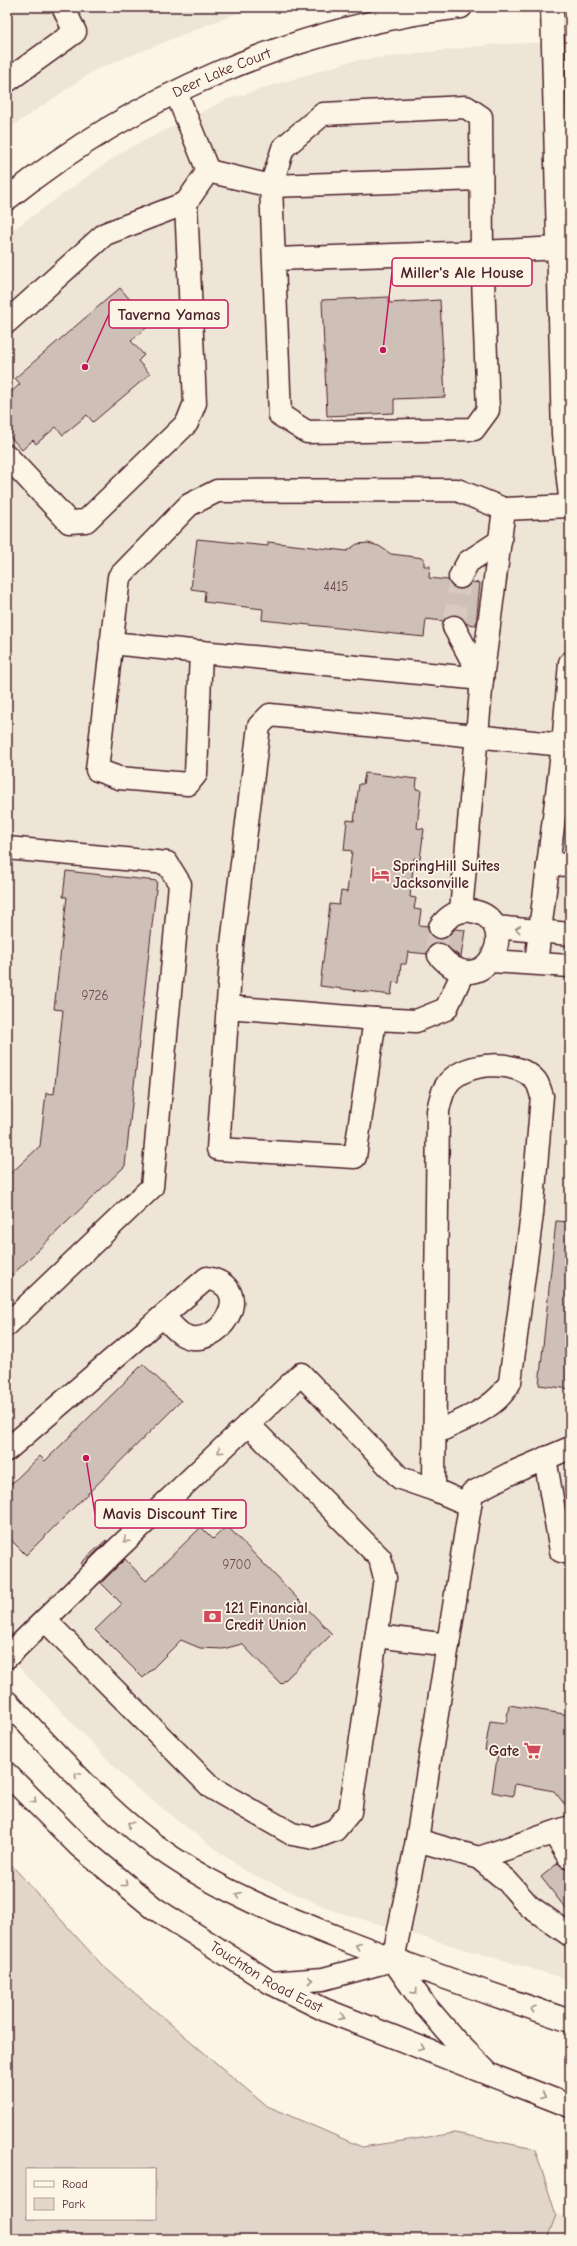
<svg xmlns="http://www.w3.org/2000/svg" width="577" height="2246" font-family="'Comic Neue',sans-serif">
<style>
.built{fill:#eee5d7}
.green{fill:#e2d5ca;stroke:#967a7a;fill-rule:evenodd}
.building{fill:#cfc0b7;stroke:#4a1f2b}
.lines{fill:none;stroke-linecap:round;stroke-linejoin:round}
.minor-tunnel{stroke:#d8cac0;stroke-width:22;stroke-dasharray:22 11;stroke-linecap:butt}
.minor-casing{stroke:#4a1f2b;stroke-width:25}
.minor{stroke:#fcf5e5;stroke-width:22}
.oneway{stroke:#a38a88}
.labels{text-anchor:middle;stroke-width:3.5;stroke-linejoin:round;paint-order:stroke}
.number-label{font-size:13px;fill:#6b474e}
.street-label{font-size:15px;fill:#4a1f2b;stroke:#fcf5e5}
.poi-label{font-size:15px;font-weight:bold;fill:#4a1f2b;stroke:#fcf5e5;text-anchor:start}
.leader{fill:none;stroke:#c2185b;stroke-width:1.5}
.callout-dot{fill:#c2185b;stroke:#fcf5e5;stroke-width:1.5}
.callout{fill:#fcf5e5;stroke:#c2185b;stroke-width:1.5}
.callout-label{font-size:16px;text-anchor:middle;font-weight:bold;fill:#4a1f2b}
</style>
<rect width="100%" height="100%" fill="#fcf5e5"/>
<filter id="ink" filterUnits="userSpaceOnUse"><feTurbulence type="fractalNoise" baseFrequency=".025" numOctaves="2"/><feDisplacementMap in="SourceGraphic" scale="8" xChannelSelector="R" yChannelSelector="G"/><feConvolveMatrix kernelMatrix="1 2 1 2 8 2 1 2 1" color-interpolation-filters="sRGB"/></filter>
<g filter="url(#ink)">
<g class="built">
<polygon points="7,7 252,7 95,70 7,130"/>
<polygon points="570,42 570,1980 334,1911 243,1870 132,1785 7,1655 7,234 123,151 228,99 352,61 498,44"/>
<polygon points="556,2215 570,2216 570,2239 547,2239"/>
</g>
<path class="green" d="M7 1860 102 1965 265 2105 362 2147 455 2133 535 2149 556 2215 547 2239H7ZM27 2169H155V2219H27Z"/>
<g class="building">
<polygon points="120,288 151,324 131,341 144,355 138,361 150,374 93,422 87,415 63,435 56,427 36,444 33,440 22,450 7,433 7,396 20,384 15,378"/>
<polygon points="389,297 389,303 440,300 445,397 394,399 394,413 327,416 322,300"/>
<polygon points="197,539 268,546 268,542 347,551 357,544 368,543 379,546 391,554 424,558 424,566 430,566 429,578 448,580 454,588 460,589 467,587 471,582 480,583 476,625 467,624 461,617 455,615 448,616 443,621 426,619 424,637 262,620 263,609 204,602 205,591 191,589"/>
<polygon points="365,773 417,779 416,789 421,790 417,828 424,829 420,859 414,858 410,897 416,898 414,909 421,910 419,925 428,926 429,932 433,937 444,939 455,929 465,930 461,957 441,943 430,947 427,954 408,952 406,964 401,964 399,983 393,982 391,995 320,986 330,904 339,905 341,891 347,892 352,851 344,850 347,820 354,821 359,784 363,784"/>
<polygon points="66,871 157,881 125,1166 7,1280 7,1177 40,1146 46,1093 54,1094 63,1010 54,1009 67,897 63,897"/>
<polygon points="556,1221 570,1222 570,1389 539,1385"/>
<polygon points="143,1364 181,1401 26,1555 7,1536 7,1488 40,1456 45,1461"/>
<polygon points="227,1526 332,1634 281,1684 242,1644 223,1649 200,1648 181,1640 143,1678 95,1630 122,1604 101,1583 125,1559 146,1581 201,1527 213,1539"/>
<polygon points="106,1540 107,1541 83,1565 81,1563"/>
<polygon points="509,1705 570,1715 570,1811 554,1791 515,1784 513,1796 492,1792 498,1752 485,1750 490,1721 506,1723"/>
<polygon points="558,1863 562,1867 570,1868 570,1914 541,1877"/>
</g>
<g class="lines">
<g class="minor-tunnel">
<polyline points="454,627 460,577"/>
<polyline points="439,955 437,942 440,927"/>
</g>
<defs>
<g id="minor">
<polyline points="552,7 563,434 570,497"/>
<polyline points="7,81 75,32 63,7"/>
<polyline points="208,171 271,186 480,179"/>
<path id="s1" d="M7 199C136 95 297 27 461 7"/>
<polyline points="274,259 482,252 488,410 474,429 307,432 280,415 271,186 283,148 323,114 466,107 481,117 482,252 558,248"/>
<polyline points="7,322 105,234 186,203 208,171 176,92"/>
<polyline points="7,456 69,522 86,521 187,423 195,403 186,203"/>
<polyline points="460,577 468,562 500,541"/>
<polyline points="454,627 482,679"/>
<polyline points="111,643 201,652"/>
<polyline points="482,679 504,509"/>
<polyline points="7,848 167,863 180,884 152,1187 7,1325"/>
<polyline points="548,864 570,865"/>
<polyline points="461,911 482,679 201,652 196,774 188,784 119,778 97,770 119,577 189,505 217,491 457,490 504,509 570,506"/>
<polyline points="495,927 570,934"/>
<path d="M439 955C486 1009 525 917 471 911 458 909 447 917 440 927"/>
<polyline points="491,961 570,966"/>
<polyline points="536,963 563,745 570,663"/>
<polyline points="463,972 446,1009 416,1021 375,1019 355,1157 218,1149 232,944 259,726 270,715 563,745"/>
<polyline points="227,1007 375,1019"/>
<path d="M435 1433C461 1420 497 1409 510 1382L532 1214 542 1096C540 1091 539 1085 536 1081 518 1059 467 1061 449 1082 442 1090 440 1101 438 1111L434 1481 435 1490 470 1505"/>
<path d="M7 1450 207 1278C260 1288 217 1353 183 1335 176 1331 169 1322 163 1316"/>
<polyline points="545,1458 561,1551 570,1553"/>
<polyline points="45,1620 212,1788 292,1834 314,1838 335,1830 350,1812 385,1578 380,1558 248,1424"/>
<polyline points="377,1636 448,1645"/>
<polyline points="7,1657 116,1550 301,1374 400,1478 435,1490"/>
<path d="M7 1702C58 1755 108 1814 170 1856 223 1892 281 1915 339 1938 415 1968 493 1995 570 2021"/>
<path id="s2" d="M7 1774 79 1846 154 1908 271 1983 325 2010 570 2106"/>
<polyline points="554,1833 568,1856"/>
<polyline points="417,1840 479,1858 507,1881 529,1906 570,1935"/>
<polyline points="479,1858 570,1827"/>
<polyline points="271,1983 323,1979 393,1960"/>
<polyline points="489,2074 454,2039 424,2004 393,1960 417,1840 472,1493 509,1474 570,1448"/>
</g>
</defs>
<use href="#minor" class="minor-casing"/>
<use href="#minor" class="minor"/>
</g>
<defs><path id="oneway-chevron" d="M-2-3.5L2.5 0L-2 3.5" fill="none" stroke-width="1.6" stroke-linecap="round" stroke-linejoin="round"/></defs>
<g class="oneway">
<use href="#oneway-chevron" transform="translate(518 929) rotate(-175)"/>
<use href="#oneway-chevron" transform="translate(220 1451) rotate(137)"/>
<use href="#oneway-chevron" transform="translate(126 1540) rotate(137)"/>
<use href="#oneway-chevron" transform="translate(77 1775) rotate(-134)"/>
<use href="#oneway-chevron" transform="translate(34 1801) rotate(45)"/>
<use href="#oneway-chevron" transform="translate(130 1824) rotate(-141)"/>
<use href="#oneway-chevron" transform="translate(125 1884) rotate(39)"/>
<use href="#oneway-chevron" transform="translate(238 1895) rotate(-153)"/>
<use href="#oneway-chevron" transform="translate(358 1946) rotate(-159)"/>
<use href="#oneway-chevron" transform="translate(310 1980) rotate(-5)"/>
<use href="#oneway-chevron" transform="translate(415 1992) rotate(56)"/>
<use href="#oneway-chevron" transform="translate(533 2009) rotate(-161)"/>
<use href="#oneway-chevron" transform="translate(342 2017) rotate(21)"/>
<use href="#oneway-chevron" transform="translate(422 2048) rotate(21)"/>
<use href="#oneway-chevron" transform="translate(543 2096) rotate(23)"/>
</g>
</g>
<defs>
<symbol id="hotel-bare" viewBox="-9 -9 18 18"><path d="M-6-4.5h1.5V1H6V5H4.5V3h-9V5H-6ZM-4 0a1.8 1.8 0 1 1 3.6 0ZM.5 0V-2.5h3Q6-2.5 6 0Z" fill="#d1495b" stroke="#fcf5e5" stroke-width="2.5" paint-order="stroke"/></symbol>
<symbol id="bank-bare" viewBox="-9 -9 18 18"><path d="M-6-4H6V4H-6ZM0-2.3a2.3 2.3 0 1 0 0 4.6a2.3 2.3 0 1 0 0-4.6Z" fill="#d1495b" stroke="#fcf5e5" stroke-width="2.5" paint-order="stroke"/></symbol>
<symbol id="supermarket-bare" viewBox="-9 -9 18 18"><path d="M-6-5.5h2.5l.6 2H6L4.5 2H-2.5L-4.4-4H-6ZM-1.5 3.2a1.3 1.3 0 1 0 .1 0ZM3 3.2a1.3 1.3 0 1 0 .1 0Z" fill="#d1495b" stroke="#fcf5e5" stroke-width="2.5" paint-order="stroke"/></symbol>
</defs>
<g fill-rule="evenodd">
<use href="#hotel-bare" x="368" y="862" width="25" height="25"/>
<use href="#bank-bare" x="200" y="1604" width="25" height="25"/>
<use href="#supermarket-bare" x="520" y="1738" width="25" height="25"/>
</g>
<g class="labels">
<g class="number-label">
<text x="336" y="591">4415</text>
<text x="95" y="1000">9726</text>
<text x="237" y="1569">9700</text>
</g>
<g class="street-label">
<text dy="5" stroke="none"><textPath href="#s1" startOffset="250">Deer Lake Court</textPath></text>
<text dy="5" stroke="none"><textPath href="#s2" startOffset="331">Touchton Road East</textPath></text>
</g>
<g class="poi-label">
<text x="393" y="871">SpringHill Suites<tspan x="393" dy="17">Jacksonville</tspan></text>
<text x="225" y="1613">121 Financial<tspan x="225" dy="17">Credit Union</tspan></text>
<text x="519" y="1756" text-anchor="end">Gate</text>
</g>
</g>
<path class="leader" d="M383 350L392 272M85 367L109 314M86 1458L95 1514"/>
<g class="callout-dot">
<circle cx="383" cy="350" r="4"/>
<circle cx="85" cy="367" r="4"/>
<circle cx="86" cy="1458" r="4"/>
</g>
<g class="callout">
<rect x="392" y="258" width="140" height="28" rx="4"/>
<rect x="109" y="300" width="119" height="28" rx="4"/>
<rect x="95" y="1500" width="151" height="28" rx="4"/>
</g>
<g class="callout-label">
<text x="462" y="278">Miller's Ale House</text>
<text x="169" y="320">Taverna Yamas</text>
<text x="170" y="1519">Mavis Discount Tire</text>
</g>
<rect width="577" height="2246" fill="none" stroke="#fcf5e5" stroke-width="24"/>
<rect x="12" y="12" width="553" height="2222" fill="none" stroke="#4a1f2b" stroke-width="1.5" filter="url(#ink)"/>
<rect x="26" y="2168" width="130" height="52" fill="#fcf5e5" stroke="#b59f9b"/>
<rect x="34" y="2181" width="20" height="6" fill="#fcf5e5" stroke="#b59f9b"/>
<text x="62" y="2188" font-size="12" fill="#4a1f2b">Road</text>
<rect x="34" y="2198" width="20" height="12" fill="#e2d5ca" stroke="#b59f9b"/>
<text x="62" y="2208" font-size="12" fill="#4a1f2b">Park</text>
</svg>
